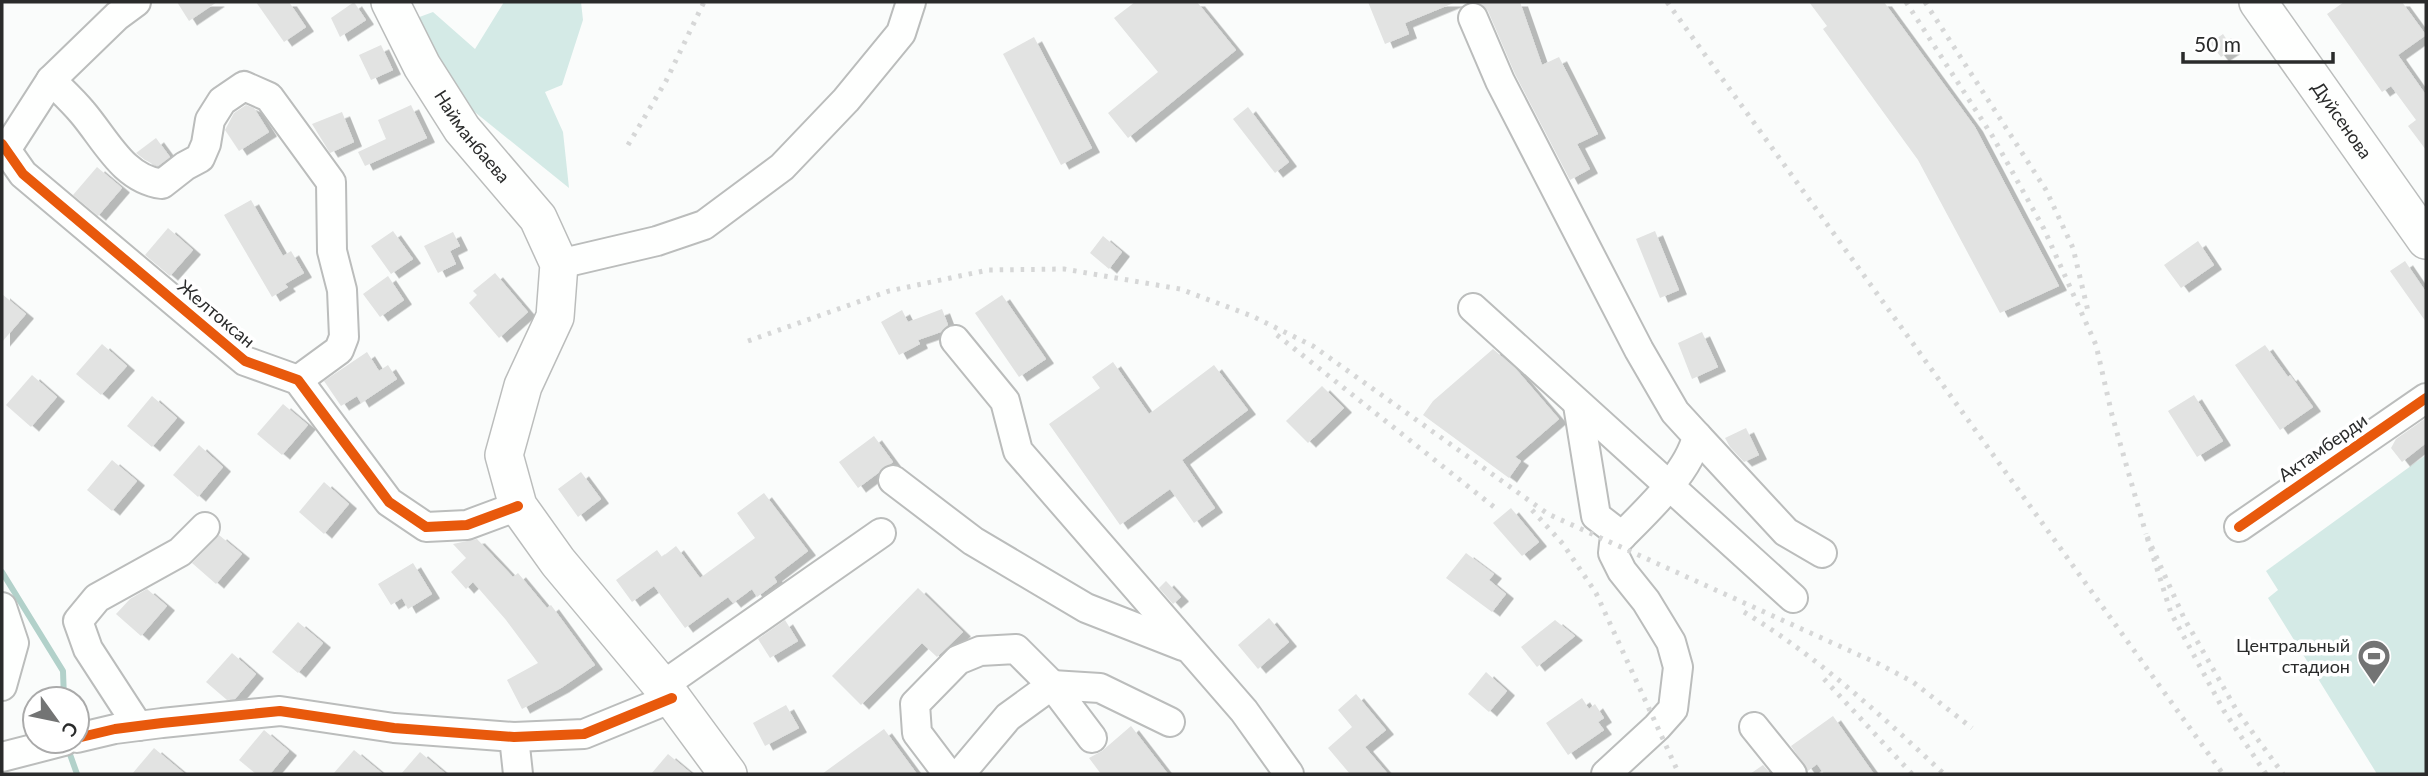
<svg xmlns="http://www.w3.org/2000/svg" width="2428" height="776" font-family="Lato,sans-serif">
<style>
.green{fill:#d4eae6}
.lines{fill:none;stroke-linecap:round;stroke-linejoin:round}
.stream{stroke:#b2d1ca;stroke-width:6}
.building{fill:#e2e3e2;filter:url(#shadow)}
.minor-casing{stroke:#bbbdbc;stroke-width:32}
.major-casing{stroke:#bbbdbc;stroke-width:40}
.minor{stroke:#fefffe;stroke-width:28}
.major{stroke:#fefffe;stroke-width:37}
.rail{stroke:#d6d7d7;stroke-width:5;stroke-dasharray:3.5 7;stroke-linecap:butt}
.cycleway-casing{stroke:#fff;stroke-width:15}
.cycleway{stroke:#e8590c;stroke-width:10}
.labels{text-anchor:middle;stroke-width:7;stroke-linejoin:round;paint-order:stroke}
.street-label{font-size:18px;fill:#2a2b2b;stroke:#fff}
.poi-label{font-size:18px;fill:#2a2b2b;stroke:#fff;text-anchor:end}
</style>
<defs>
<filter id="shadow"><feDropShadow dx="8" dy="4.5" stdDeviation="0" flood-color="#0004"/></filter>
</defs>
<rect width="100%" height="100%" fill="#fafcfb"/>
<g class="green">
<polygon points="504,2 581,2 583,20 562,85 545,92 563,132 569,188 471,109 414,19 433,12 475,49"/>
<polygon points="2426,455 2426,774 2377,774 2268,598 2278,590 2266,571"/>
</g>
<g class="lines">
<g class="stream">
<polyline points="2,572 63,671 64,699"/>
<polyline points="67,746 77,774"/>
</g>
</g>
<g class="building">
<polygon points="177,2 217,2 189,21"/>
<polygon points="256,2 289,2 306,27 284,42"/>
<polygon points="354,2 366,20 340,37 331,18"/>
<polygon points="1135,2 1197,2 1236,50 1128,138 1108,113 1158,72 1114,18"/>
<polygon points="1368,2 1456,2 1405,23 1409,34 1385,44"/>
<polygon points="1477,2 1520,2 1542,65 1559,57 1598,134 1577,144 1590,169 1570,180 1515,74 1488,11"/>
<polygon points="1809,2 1884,2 1975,127 2059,286 2000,313 1918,160 1823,29 1827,26"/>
<polygon points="2344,2 2402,2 2426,35 2398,55 2426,95 2426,150 2408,126 2416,120 2391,86 2382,92 2327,14"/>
<polygon points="2223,34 2233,49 2221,57 2210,43"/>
<polygon points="1034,37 1092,148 1061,165 1003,54"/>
<polygon points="381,45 393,70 371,80 359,55"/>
<polygon points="246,105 254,108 269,132 239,151 225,130 234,113"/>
<polygon points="411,105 427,138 365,166 358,152 386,139 378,120"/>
<polygon points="1248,107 1289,162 1275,173 1233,119"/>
<polygon points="342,112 354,142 330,153 312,124"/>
<polygon points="156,138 170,157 158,166 145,160 136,153"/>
<polygon points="97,167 122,188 98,216 73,195"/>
<polygon points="251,200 283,256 291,251 304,273 285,284 288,287 272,297 224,215"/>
<polygon points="168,228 193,250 170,276 145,255"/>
<polygon points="393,231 413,259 391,274 371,246"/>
<polygon points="1655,231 1679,290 1660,298 1636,239"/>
<polygon points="453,232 460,246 450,251 456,264 438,273 424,246"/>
<polygon points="1103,236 1122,252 1109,269 1090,253"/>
<polygon points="2198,241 2214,265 2181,288 2164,265"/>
<polygon points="2405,261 2426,292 2426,322 2390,271"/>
<polygon points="495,273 528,312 499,338 469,303 477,295 473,291"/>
<polygon points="388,276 404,300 380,317 363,294"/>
<polygon points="2,294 26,314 2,342"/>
<polygon points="1002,295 1046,359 1019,377 975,313"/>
<polygon points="942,309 948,325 941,332 918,340 920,344 899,355 881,322 902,310 908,322"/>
<polygon points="1702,332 1718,367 1692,379 1678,343"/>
<polygon points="102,344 127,366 101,395 76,374"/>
<polygon points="2265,345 2288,377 2290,375 2313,407 2280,430 2235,365"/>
<polygon points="1493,349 1515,368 1559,419 1515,457 1521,461 1509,478 1423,415 1433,401"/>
<polygon points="367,352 379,371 388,365 397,379 361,403 357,396 341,406 324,381"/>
<polygon points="1113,362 1149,414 1214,365 1248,410 1182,460 1215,508 1194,523 1170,489 1120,525 1049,424 1100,388 1092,377"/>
<polygon points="32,375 57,397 31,427 6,405"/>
<polygon points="1322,386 1344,408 1308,443 1286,421"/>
<polygon points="2194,395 2223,441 2197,457 2168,411"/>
<polygon points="152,396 177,418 152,447 127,426"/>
<polygon points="283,404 308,425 282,455 257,434"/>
<polygon points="2426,418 2426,443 2402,462 2391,448 2396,439"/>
<polygon points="1746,428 1759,455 1744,462 1730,447 1725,438"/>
<polygon points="874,436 893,462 858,488 839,462"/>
<polygon points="199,445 223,467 198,497 173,475"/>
<polygon points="112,460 137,481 112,511 87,490"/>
<polygon points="581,472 601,499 578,517 558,489"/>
<polygon points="324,482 349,504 324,534 299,512"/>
<polygon points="764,493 808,551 774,577 777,582 757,597 752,589 733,603 728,597 685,628 654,586 632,602 616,580 657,550 662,557 676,546 700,578 755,538 737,513"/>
<polygon points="1511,508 1539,542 1522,556 1493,523"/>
<polygon points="219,535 242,554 216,584 192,563"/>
<polygon points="477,539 513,577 518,573 547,608 551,605 595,665 561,688 522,709 507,680 538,663 506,620 473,582 466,589 451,572 466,558 453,544"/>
<polygon points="1466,553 1494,574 1489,580 1506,594 1492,612 1446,578"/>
<polygon points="413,563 432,594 408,609 402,598 391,605 378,584"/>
<polygon points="1166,581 1181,597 1173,604 1159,588"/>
<polygon points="918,588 963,632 937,657 922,643 861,705 832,676"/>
<polygon points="147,589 167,606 141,636 116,614 130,599"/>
<polygon points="1269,618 1289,642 1258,669 1238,645"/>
<polygon points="785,620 798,641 770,658 758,639"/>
<polygon points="1555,620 1575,636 1537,667 1521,647"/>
<polygon points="298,622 323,643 298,673 272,652"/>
<polygon points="232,653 256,674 235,699 227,700 206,682"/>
<polygon points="1486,672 1507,691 1489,712 1468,694"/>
<polygon points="1356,694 1386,730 1365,747 1388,774 1350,774 1328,748 1352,727 1338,710"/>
<polygon points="1582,698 1589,709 1595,704 1604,718 1598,722 1604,730 1568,755 1546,723"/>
<polygon points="786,705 799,728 765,746 753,723"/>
<polygon points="1833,716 1874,774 1824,774 1817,764 1808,771 1791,746"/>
<polygon points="1131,726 1168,774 1101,774 1089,758 1102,751"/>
<polygon points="884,729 917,774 822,774"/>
<polygon points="264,730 289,751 270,774 256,774 239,760"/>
<polygon points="154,748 185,774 132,774"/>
<polygon points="354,750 383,774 333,774"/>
<polygon points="420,752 446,774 401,774"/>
<polygon points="668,754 692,774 651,774"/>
<polygon points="1763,765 1771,774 1750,774"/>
</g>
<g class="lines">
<defs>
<g id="minor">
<path d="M1473 18 1500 81 1639 350 1675 412 1697 436C1689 474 1641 516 1614 544L1613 553 1622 571 1646 601 1671 642 1678 667 1673 709 1657 727 1606 774"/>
<path d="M51 80C62 91 73 101 82 112 106 140 123 179 162 184L185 166 200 158 206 144 210 120 222 101 244 86 269 97 331 182 332 251 342 290 344 337 339 350 298 380"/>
<polyline points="2,144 23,174 245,361 298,380 389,502 426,527 467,525 518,506"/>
<polyline points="6,150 51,80 117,16 136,2"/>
<polyline points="559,264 657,241 704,225 782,167 846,100 901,33 911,2"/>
<polyline points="1473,308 1793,598"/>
<polyline points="955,340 1005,401 1018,451 1244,711 1289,774"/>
<polyline points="1578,405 1596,516 1622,536"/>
<polyline points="1697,436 1786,532 1822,553"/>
<polyline points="893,480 973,541 1086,608 1183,646"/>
<polyline points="2239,527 2426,398"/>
<polyline points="2,607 14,643 2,686"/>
<polyline points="662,686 881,533"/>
<polyline points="138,726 88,649 78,621 97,598 180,552 205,527"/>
<polyline points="1754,727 1792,774"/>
<polyline points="514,737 518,774"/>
<polyline points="77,738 115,729 162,723 280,711 394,728 514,737 584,734 672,698"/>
<polyline points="2,757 64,741"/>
<polyline points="948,774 917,733 915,704 958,660 980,651 1016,649 1052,685 1092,738"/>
<polyline points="960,774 1008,717 1052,685 1100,688 1170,722"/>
</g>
<g id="major">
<path id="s1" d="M390 2 422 66 462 129 538 218 559 264 555 317 523 386 504 455 518 506 558 562 672 698 728 774"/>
<path id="s2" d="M2258 2 2426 240"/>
</g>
</defs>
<use href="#minor" class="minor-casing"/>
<use href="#major" class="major-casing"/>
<use href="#minor" class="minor"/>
<use href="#major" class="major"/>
<g class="rail">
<polyline points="1667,2 2223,774"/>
<polyline points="1906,2 1993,137 2044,229 2096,345 2112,415 2146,534"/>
<polyline points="1925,2 2046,190 2073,248 2088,311"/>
<polyline points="628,145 666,81 704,2"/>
<polyline points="1277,335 1494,507"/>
<polyline points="748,341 889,291 988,270 1064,269 1180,289 1252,316 1313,346 1548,514 1879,664 1913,682 1972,728"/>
<polyline points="1532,510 1563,544 1596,593 1679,774"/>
<path d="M1744 612C1818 657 1882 716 1944 774"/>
<polyline points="1824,679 1912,774"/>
<polyline points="2266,774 2224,711 2171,613 2146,534 2184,618 2237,711 2283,774"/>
</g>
<defs>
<g id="cycleway">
<polyline points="2,144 23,174 245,361 298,380 389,502 426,527 467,525 518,506"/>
<polyline points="2239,527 2426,398"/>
<polyline points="77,738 115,729 162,723 280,711 394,728 514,737 584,734 672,698"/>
</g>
</defs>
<use href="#cycleway" class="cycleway-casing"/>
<use href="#cycleway" class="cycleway"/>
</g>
<defs>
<symbol id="stadium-pin" viewBox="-11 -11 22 30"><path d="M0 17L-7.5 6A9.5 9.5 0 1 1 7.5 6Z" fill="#737474" stroke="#fff"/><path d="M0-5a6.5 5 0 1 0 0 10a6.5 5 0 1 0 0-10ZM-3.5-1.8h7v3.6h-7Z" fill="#fff"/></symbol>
</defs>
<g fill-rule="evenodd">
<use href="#stadium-pin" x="2355" y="637" width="38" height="52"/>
</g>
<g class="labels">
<g class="street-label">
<text dy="6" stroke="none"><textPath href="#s2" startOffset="145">Дуйсенова</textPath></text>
<text dy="6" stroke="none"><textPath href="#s1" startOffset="158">Найманбаева</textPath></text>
<text transform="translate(216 314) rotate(40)" y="6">Желтоксан</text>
<text transform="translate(2323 448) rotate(-35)" y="6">Актамберди</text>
</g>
<g class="poi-label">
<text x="2350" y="652">Центральный<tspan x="2350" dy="21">стадион</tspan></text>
</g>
</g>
<rect width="2428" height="776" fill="none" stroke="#2a2b2b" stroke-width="7"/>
<g transform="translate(56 720) rotate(123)"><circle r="33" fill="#ffffff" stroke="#aaaaaa" stroke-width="2"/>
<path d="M0-5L12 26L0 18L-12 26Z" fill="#737474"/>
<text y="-10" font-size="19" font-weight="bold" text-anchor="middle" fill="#2a2b2b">С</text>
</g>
<path d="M2183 52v10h150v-10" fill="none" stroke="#2a2b2b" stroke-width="3.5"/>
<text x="2194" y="52" font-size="21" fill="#2a2b2b" stroke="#ffffff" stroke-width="5" paint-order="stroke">50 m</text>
</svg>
